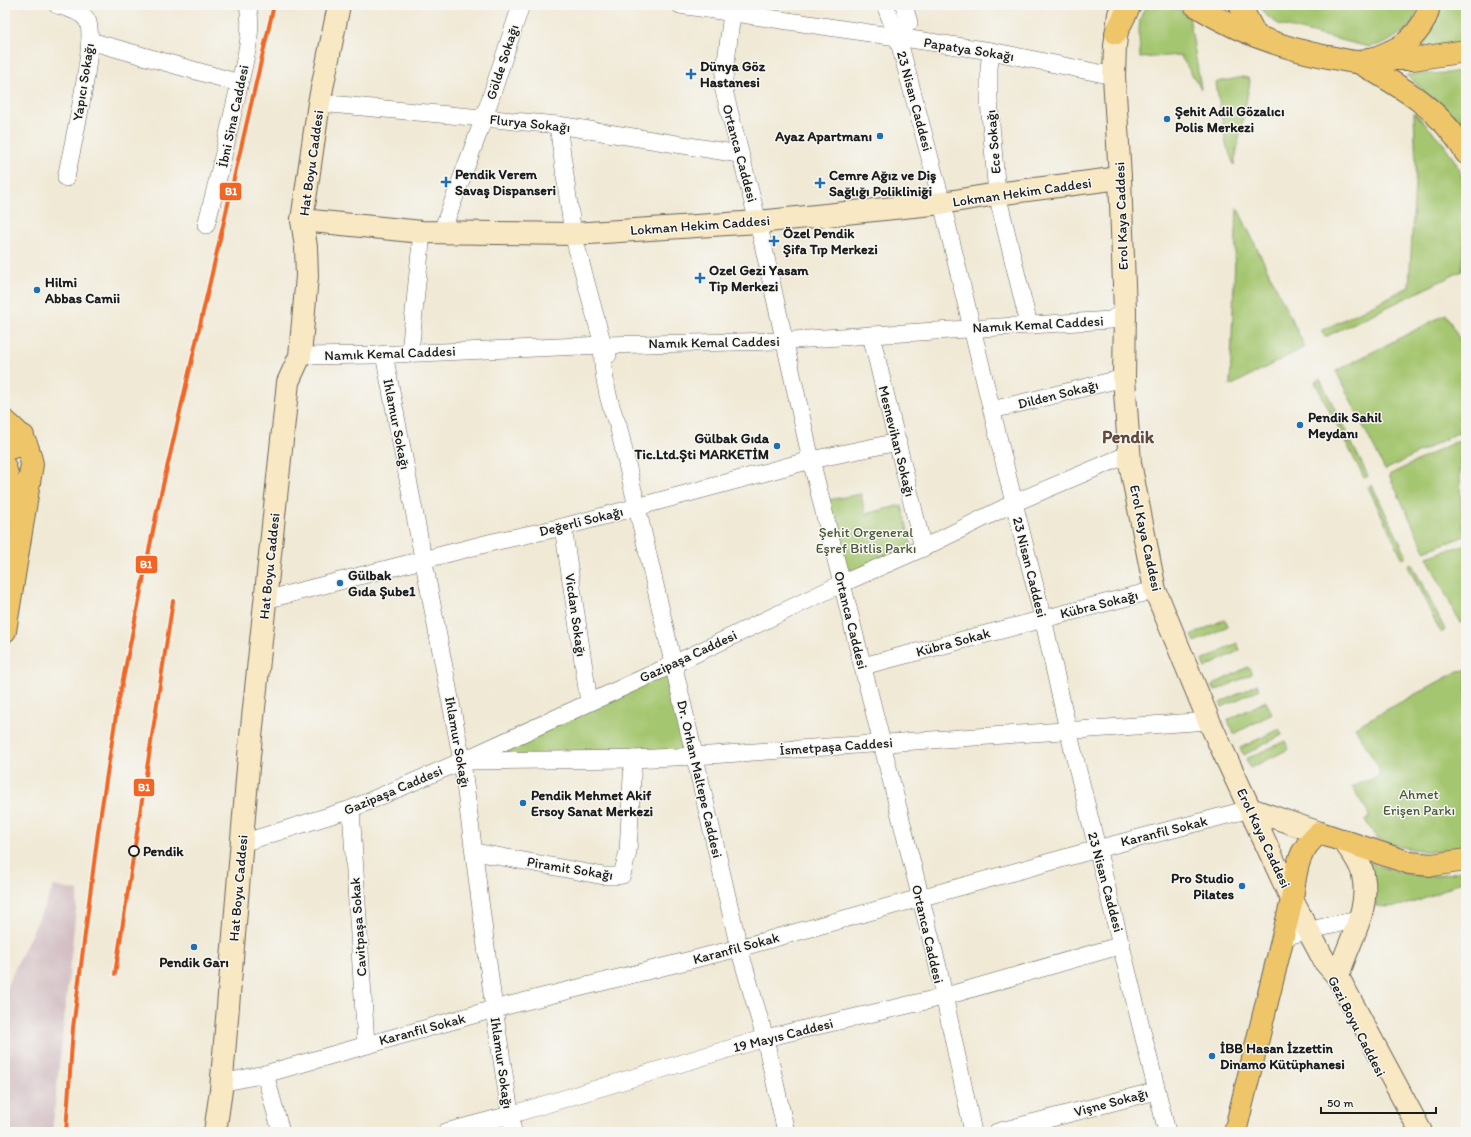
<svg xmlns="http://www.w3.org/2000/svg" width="1471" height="1137" font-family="Itim,sans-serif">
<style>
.built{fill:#f7d0ca}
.industrial{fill:#d2bec2}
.green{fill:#a5c66f;stroke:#607146}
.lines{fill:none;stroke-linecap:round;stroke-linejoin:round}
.street-casing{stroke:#66645d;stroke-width:18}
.secondary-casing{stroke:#66645d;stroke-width:24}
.primary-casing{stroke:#66645d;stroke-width:24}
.highway-casing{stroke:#66645d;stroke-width:24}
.street{stroke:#fff;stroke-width:17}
.secondary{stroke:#f8e8c3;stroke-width:22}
.primary{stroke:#eec569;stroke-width:22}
.highway{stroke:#eec569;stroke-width:22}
.rail-1-casing{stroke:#f6f6f2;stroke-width:7}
.rail-1{stroke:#f26522;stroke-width:4}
.poi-dot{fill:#1f6fb2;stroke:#f6f6f2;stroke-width:1.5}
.stop-dot{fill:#f6f6f2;stroke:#1c1c1c;stroke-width:2}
.labels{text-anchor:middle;stroke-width:3;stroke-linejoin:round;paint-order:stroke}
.street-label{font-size:14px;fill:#1c1c1c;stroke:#f6f6f2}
.poi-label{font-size:14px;font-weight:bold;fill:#1c1c1c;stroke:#f6f6f2;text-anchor:start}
.park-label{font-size:14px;fill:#4c5839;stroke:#f6f6f2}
.stop-label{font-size:14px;font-weight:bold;fill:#1c1c1c;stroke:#f6f6f2;text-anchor:start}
.district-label{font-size:18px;font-weight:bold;fill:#62493d;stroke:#f6f6f2}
.line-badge{stroke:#f6f6f2;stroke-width:1.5}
.badge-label{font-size:11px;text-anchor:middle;font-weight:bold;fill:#fff}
</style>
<rect width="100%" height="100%" fill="#f6f6f2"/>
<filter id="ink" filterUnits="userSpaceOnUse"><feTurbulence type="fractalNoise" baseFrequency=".025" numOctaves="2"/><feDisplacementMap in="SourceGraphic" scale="8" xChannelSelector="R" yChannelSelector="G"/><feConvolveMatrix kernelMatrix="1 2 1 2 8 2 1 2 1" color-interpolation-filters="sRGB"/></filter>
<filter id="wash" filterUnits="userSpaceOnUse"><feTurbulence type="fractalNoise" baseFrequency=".012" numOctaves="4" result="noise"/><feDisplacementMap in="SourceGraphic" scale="16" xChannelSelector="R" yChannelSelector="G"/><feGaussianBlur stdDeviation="0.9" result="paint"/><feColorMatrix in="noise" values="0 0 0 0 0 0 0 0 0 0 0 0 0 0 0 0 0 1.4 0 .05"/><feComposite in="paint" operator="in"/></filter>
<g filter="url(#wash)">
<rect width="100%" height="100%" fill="#f0e9d5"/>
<polygon class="built" points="5,496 15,535 5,597"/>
<polygon class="industrial" points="54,886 78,891 52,1132 5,1132 5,990"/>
<g class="green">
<path d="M1148 5H1172L1189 16 1201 89 1180 55 1140 58C1140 42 1135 16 1148 5Z"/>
<polygon points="1259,5 1421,5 1408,29 1386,43 1369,47 1280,25 1268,17"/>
<polygon points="1439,5 1466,5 1466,45 1412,48"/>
<polygon points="1466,70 1466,136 1454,117 1406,75 1447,73"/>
<polygon points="1244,77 1248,78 1250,82 1234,165 1226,144 1216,83 1217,82"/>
<polygon points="1414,112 1443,143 1455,161 1465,184 1466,219 1462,271 1325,337 1321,331 1409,287 1416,167"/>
<polygon points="1237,207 1305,347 1230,386"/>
<polygon points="1446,314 1466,352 1466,395 1459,417 1459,432 1385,470 1336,371"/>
<polygon points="1320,379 1368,476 1364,478 1315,382"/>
<polygon points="1459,440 1461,507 1465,536 1425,551 1389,475"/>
<polygon points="1372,485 1407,557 1403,559 1368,487"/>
<polygon points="861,494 865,514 902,505 912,548 845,576 828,500"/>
<polygon points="1466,544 1466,621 1460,623 1427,557"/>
<polygon points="1412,564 1445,630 1441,633 1408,566"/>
<polygon points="1225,619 1228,626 1195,642 1192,635"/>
<polygon points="1237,643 1240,650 1205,668 1202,661"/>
<polygon points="669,662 690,751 482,757"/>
<polygon points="1248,667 1252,674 1215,691 1212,685"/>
<polygon points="1466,670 1466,846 1446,851 1430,852 1401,847 1377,839 1365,820 1369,818 1368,812 1352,787 1379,776 1379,768 1355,727 1458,671"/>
<polygon points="1257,684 1260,689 1222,707 1220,703"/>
<polygon points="1266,701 1272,714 1234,734 1228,720"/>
<polygon points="1279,729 1282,735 1244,755 1240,748"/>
<polygon points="1285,741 1289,749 1250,768 1246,759"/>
<path d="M1364 861C1399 873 1431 884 1466 868V879C1439 892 1407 911 1376 906L1372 878Z"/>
</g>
</g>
<g filter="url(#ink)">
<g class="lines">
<defs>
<g id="street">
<path d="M57 5C67 8 81 11 87 20 98 38 71 152 66 178"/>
<polyline points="680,5 991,51 1114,76"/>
<polyline points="885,5 898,38 942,203 1014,503 1043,618 1068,730 1167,1132"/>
<polyline points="732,13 723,87 758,222 811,460 938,967 973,1132"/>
<polyline points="894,27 909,23 904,5"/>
<polyline points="90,41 239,83"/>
<polyline points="991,51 989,68 989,101 997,194 1029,325"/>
<polyline points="319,103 558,125 739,154"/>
<polyline points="558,125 573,234 603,345 608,355"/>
<path d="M206 225C218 182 227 138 237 95 243 65 254 36 248 5"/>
<polyline points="442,231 484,118 521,5"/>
<polyline points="871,335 923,548"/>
<path d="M603 345C601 368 608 403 618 425L739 948 765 1038 786 1132"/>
<polyline points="410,353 422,232"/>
<polyline points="384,354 462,761 494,1009 513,1132"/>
<polyline points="300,356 375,355 603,345 777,341 1111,320 1125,311"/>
<polyline points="992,410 1124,378"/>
<polyline points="563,527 589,702"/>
<polyline points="265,600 493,542 563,527 811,460 898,442"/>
<polyline points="863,666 1155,590"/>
<polyline points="468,761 633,759 695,756 1209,721"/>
<polyline points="351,809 366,1044"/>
<polyline points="242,843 351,809 462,761 674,664 841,584 923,548 1014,503 1129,454"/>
<polyline points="475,852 604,876 615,876 622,875 628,852 633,759"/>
<polyline points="1282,941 1291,935 1361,918"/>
<polyline points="265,1074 281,1132"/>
<polyline points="221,1083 265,1074 494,1009 739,948 1097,849 1250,809"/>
<polyline points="446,1132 510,1115 765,1038 943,997 1122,945"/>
<polyline points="997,1132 1156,1091"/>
</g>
<g id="secondary">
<polyline points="1119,14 1115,46 1114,76 1120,178 1125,311 1124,378 1130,463 1155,590 1209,721 1292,900 1325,962 1338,977 1421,1132"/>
<polyline points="302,220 422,232 573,234 758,222 942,203 997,194 1120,178"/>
<polyline points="1250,809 1320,833"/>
<path d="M1338 977C1347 943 1371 911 1363 875 1361 862 1350 850 1343 840"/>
<polyline points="215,1132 221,1090 249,756 288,382 300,356 307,276 306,247 302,220 319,103 339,5"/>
</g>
<g id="primary">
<path d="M1195 5C1236 31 1281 48 1328 57 1337 58 1348 62 1358 62 1371 61 1397 50 1408 41 1418 32 1427 19 1429 5"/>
<polyline points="1240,5 1256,36"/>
<polyline points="1116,33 1130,5"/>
<path d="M5 421C24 437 27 440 32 464L5 631"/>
<polyline points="5,450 13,447 23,436"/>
<polyline points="5,467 19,520"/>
<path d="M1235 1132 1292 900C1295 874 1297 848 1320 833"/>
</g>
<g id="highway">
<polyline points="1368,59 1413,59 1466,51"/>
<path d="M1358 62C1400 86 1441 109 1466 153"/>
<polyline points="1320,833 1410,863 1432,865 1466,860"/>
</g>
</defs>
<use href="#street" class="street-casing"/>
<use href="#secondary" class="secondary-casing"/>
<use href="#primary" class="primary-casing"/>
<use href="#highway" class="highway-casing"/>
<use href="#street" class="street"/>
<use href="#secondary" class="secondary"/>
<use href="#primary" class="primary"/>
<use href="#highway" class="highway"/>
<defs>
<g id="rail-1">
<polyline points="115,974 173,601"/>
<polyline points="66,1132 73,1028 98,832 117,709 157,511 274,5"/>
</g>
</defs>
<use href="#rail-1" class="rail-1-casing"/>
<use href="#rail-1" class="rail-1"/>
</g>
</g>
<g class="poi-dot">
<path d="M689 68h4v4h4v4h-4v4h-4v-4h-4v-4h4z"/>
<circle cx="1167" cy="119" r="4"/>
<circle cx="880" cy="136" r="4"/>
<path d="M444 176h4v4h4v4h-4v4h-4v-4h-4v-4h4z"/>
<path d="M818 177h4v4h4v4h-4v4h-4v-4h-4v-4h4z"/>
<path d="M772 235h4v4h4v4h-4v4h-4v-4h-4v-4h4z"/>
<path d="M698 272h4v4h4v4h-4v4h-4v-4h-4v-4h4z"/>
<circle cx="37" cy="290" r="4"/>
<circle cx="1300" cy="425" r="4"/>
<circle cx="777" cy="446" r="4"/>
<circle cx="340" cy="583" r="4"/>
<circle cx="523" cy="803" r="4"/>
<circle cx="1242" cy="886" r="4"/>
<circle cx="194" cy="947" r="4"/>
<circle cx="1212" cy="1056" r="4"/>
</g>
<circle class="stop-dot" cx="134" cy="851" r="5"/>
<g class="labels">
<g class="street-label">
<text transform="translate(969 49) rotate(9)" y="5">Papatya Sokağı</text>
<text transform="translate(502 62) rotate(-72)" y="5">Gölde Sokağı</text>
<text transform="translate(83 82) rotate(-81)" y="5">Yapıcı Sokağı</text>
<text transform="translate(915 101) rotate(75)" y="5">23 Nisan Caddesi</text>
<text transform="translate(233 116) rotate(-78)" y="5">İbni Sina Caddesi</text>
<text transform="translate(530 123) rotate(6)" y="5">Flurya Sokağı</text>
<text transform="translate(993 142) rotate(-95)" y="5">Ece Sokağı</text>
<text transform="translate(740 153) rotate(75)" y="5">Ortanca Caddesi</text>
<text transform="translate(311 163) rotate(-82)" y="5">Hat Boyu Caddesi</text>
<text transform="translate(1022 192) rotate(-8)" y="5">Lokman Hekim Caddesi</text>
<text transform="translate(1121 216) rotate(-92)" y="5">Erol Kaya Caddesi</text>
<text transform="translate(700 225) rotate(-4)" y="5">Lokman Hekim Caddesi</text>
<text transform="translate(1038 324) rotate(-3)" y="5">Namık Kemal Caddesi</text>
<text transform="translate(714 342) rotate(-1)" y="5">Namık Kemal Caddesi</text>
<text transform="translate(390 353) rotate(-2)" y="5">Namık Kemal Caddesi</text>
<text transform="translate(1058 394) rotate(-14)" y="5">Dilden Sokağı</text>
<text transform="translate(397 424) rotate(79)" y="5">Ihlamur Sokağı</text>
<text transform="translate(897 441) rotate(76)" y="5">Mesnevihan Sokağı</text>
<text transform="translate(581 521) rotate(-14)" y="5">Değerli Sokağı</text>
<text transform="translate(1146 538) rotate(78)" y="5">Erol Kaya Caddesi</text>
<text transform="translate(269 566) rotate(-84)" y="5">Hat Boyu Caddesi</text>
<text transform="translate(1030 567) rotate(76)" y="5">23 Nisan Caddesi</text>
<text transform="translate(1099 604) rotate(-14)" y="5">Kübra Sokağı</text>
<text transform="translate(576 615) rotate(82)" y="5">Vicdan Sokağı</text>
<text transform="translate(851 620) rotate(76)" y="5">Ortanca Caddesi</text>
<text transform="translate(953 642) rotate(-15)" y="5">Kübra Sokak</text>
<text transform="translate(688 656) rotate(-25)" y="5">Gazipaşa Caddesi</text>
<text transform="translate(458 742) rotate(80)" y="5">Ihlamur Sokağı</text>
<text transform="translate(836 746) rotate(-4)" y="5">İsmetpaşa Caddesi</text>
<text transform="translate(700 779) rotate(77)" y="5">Dr. Orhan Maltepe Caddesi</text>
<text transform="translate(393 790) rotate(-23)" y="5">Gazipaşa Caddesi</text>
<text transform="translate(1164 831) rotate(-14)" y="5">Karanfil Sokak</text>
<text transform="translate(1264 838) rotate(65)" y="5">Erol Kaya Caddesi</text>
<text transform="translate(570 868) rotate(9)" y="5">Piramit Sokağı</text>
<text transform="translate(1106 882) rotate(75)" y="5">23 Nisan Caddesi</text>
<text transform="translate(238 888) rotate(-85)" y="5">Hat Boyu Caddesi</text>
<text transform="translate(358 927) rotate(-94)" y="5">Cavitpaşa Sokak</text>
<text transform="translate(928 934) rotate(77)" y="5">Ortanca Caddesi</text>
<text transform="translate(736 948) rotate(-15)" y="5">Karanfil Sokak</text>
<text transform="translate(1357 1026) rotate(63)" y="5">Gezi Boyu Caddesi</text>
<text transform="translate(422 1029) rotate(-15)" y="5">Karanfil Sokak</text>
<text transform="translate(783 1035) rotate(-14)" y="5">19 Mayıs Caddesi</text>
<text transform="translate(502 1063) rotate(82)" y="5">Ihlamur Sokağı</text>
<text transform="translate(1111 1102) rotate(-15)" y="5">Vişne Sokağı</text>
</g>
<g class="poi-label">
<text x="700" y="71">Dünya Göz<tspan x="700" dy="16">Hastanesi</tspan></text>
<text x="1175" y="116">Şehit Adil Gözalıcı<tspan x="1175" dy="16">Polis Merkezi</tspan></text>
<text x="872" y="141" text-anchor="end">Ayaz Apartmanı</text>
<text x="455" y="179">Pendik Verem<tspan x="455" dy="16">Savaş Dispanseri</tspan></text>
<text x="829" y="180">Cemre Ağız ve Diş<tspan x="829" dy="16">Sağlığı Polikliniği</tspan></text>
<text x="783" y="238">Özel Pendik<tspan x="783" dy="16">Şifa Tıp Merkezi</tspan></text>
<text x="709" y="275">Ozel Gezi Yasam<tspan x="709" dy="16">Tip Merkezi</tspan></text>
<text x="45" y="287">Hilmi<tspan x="45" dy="16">Abbas Camii</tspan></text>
<text x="1308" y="422">Pendik Sahil<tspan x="1308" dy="16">Meydanı</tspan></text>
<text x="769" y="443" text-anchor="end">Gülbak Gıda<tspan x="769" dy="16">Tic.Ltd.Şti MARKETİM</tspan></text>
<text x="348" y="580">Gülbak<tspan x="348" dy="16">Gıda Şube1</tspan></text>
<text x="531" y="800">Pendik Mehmet Akif<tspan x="531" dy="16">Ersoy Sanat Merkezi</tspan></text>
<text x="1234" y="883" text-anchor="end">Pro Studio<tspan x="1234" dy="16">Pilates</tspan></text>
<text x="194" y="967" text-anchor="middle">Pendik Garı</text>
<text x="1220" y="1053">İBB Hasan İzzettin<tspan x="1220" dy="16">Dinamo Kütüphanesi</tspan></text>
</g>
<g class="park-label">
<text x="866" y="537">Şehit Orgeneral<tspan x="866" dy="16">Eşref Bitlis Parkı</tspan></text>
<text x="1419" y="799">Ahmet<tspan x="1419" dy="16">Erişen Parkı</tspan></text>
</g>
<g class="stop-label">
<text x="143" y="856">Pendik</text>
</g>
<g class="district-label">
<text x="1128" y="443">Pendik</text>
</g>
</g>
<g class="line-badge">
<rect x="219" y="182" width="23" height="19" rx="4" fill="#f26522"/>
<rect x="135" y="555" width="23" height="19" rx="4" fill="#f26522"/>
<rect x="133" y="778" width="22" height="19" rx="4" fill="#f26522"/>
</g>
<g class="badge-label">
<text x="231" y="195">B1</text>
<text x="146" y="568">B1</text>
<text x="144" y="791">B1</text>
</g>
<rect width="1471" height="1137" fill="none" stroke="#f6f6f2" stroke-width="20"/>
<path d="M1321 1107v6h115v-6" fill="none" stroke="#1c1c1c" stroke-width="2"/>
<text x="1327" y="1107" font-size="12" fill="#1c1c1c" stroke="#f6f6f2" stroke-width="3" paint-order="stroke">50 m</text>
</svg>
